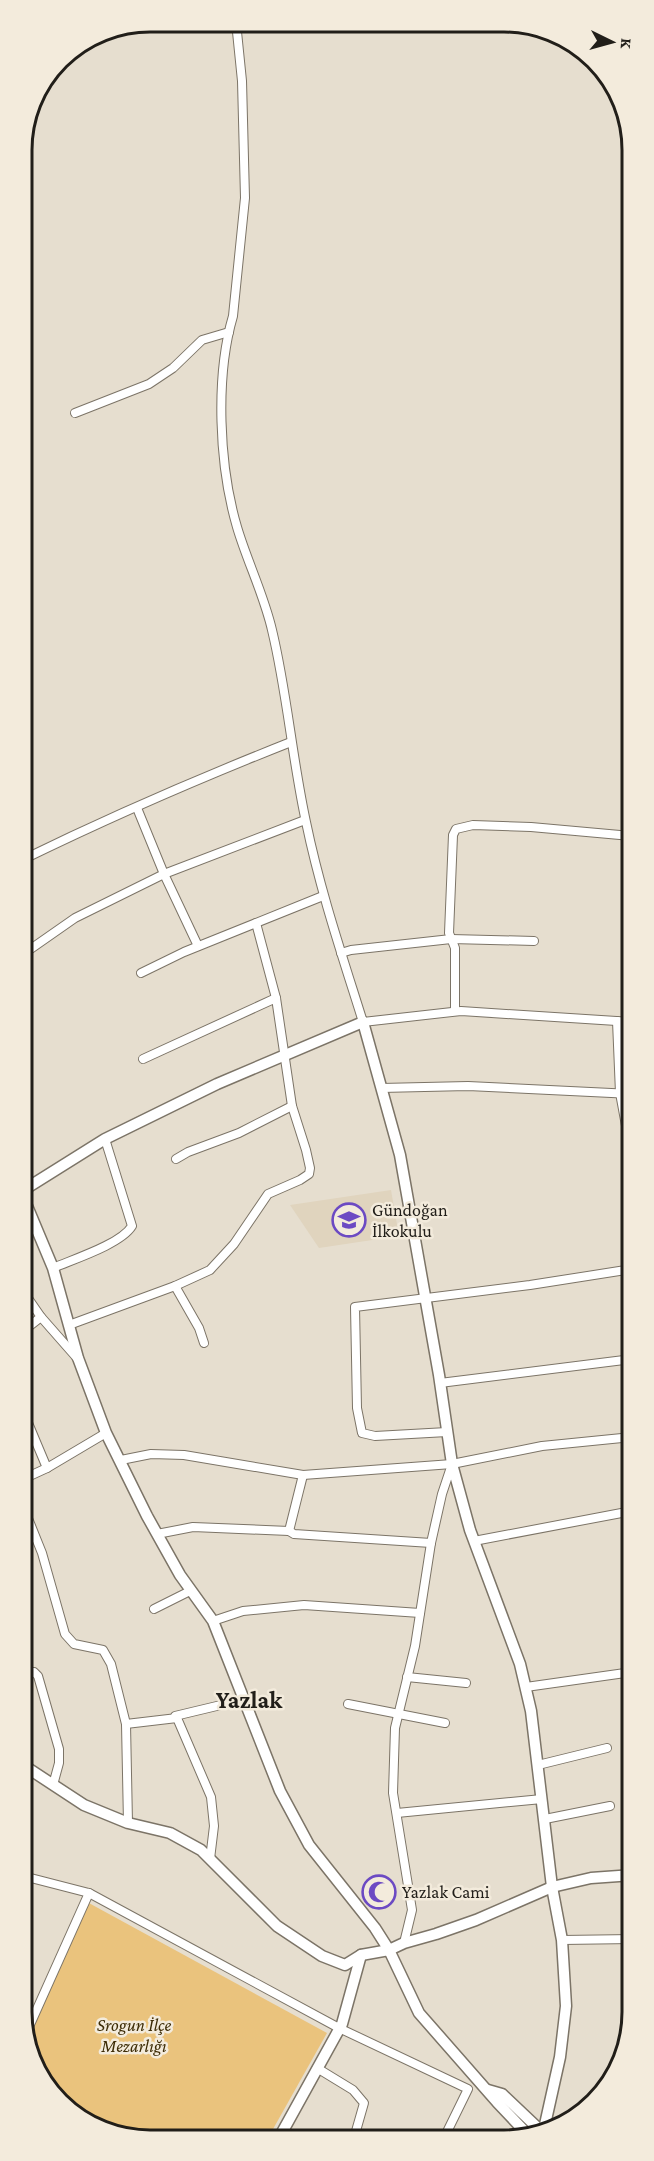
<svg xmlns="http://www.w3.org/2000/svg" width="654" height="2161" font-family="'Crimson Pro',serif">
<style>
.built{fill:#e0d4be}
.green{fill:#eac37d}
.lines{fill:none;stroke-linecap:round;stroke-linejoin:round}
.minor-casing{stroke:#7c7467;stroke-width:10}
.tertiary-casing{stroke:#7c7467;stroke-width:13}
.minor{stroke:#fff;stroke-width:8}
.tertiary{stroke:#fff;stroke-width:10}
.labels{text-anchor:middle;stroke-width:5;stroke-linejoin:round;paint-order:stroke}
.poi-label{font-size:18px;fill:#211e19;stroke:#f3ebdc;text-anchor:start}
.park-label{font-size:18px;font-style:italic;fill:#3c2b05;stroke:#f3ebdc}
.district-label{font-size:24px;font-weight:bold;fill:#211e19;stroke:#f3ebdc}
.rim{fill:none;stroke:#211e19;stroke-width:3}
</style>
<rect width="100%" height="100%" fill="#e6decf"/>
<polygon class="built" points="391,1190 399,1236 319,1248 290,1205"/>
<polygon class="green" points="87,1902 327,2033 268,2138 124,2137 58,2102 27,2043"/>
<g class="lines">
<defs>
<g id="minor">
<path d="M236 22 242 81 245 198 233 316C215 377 219 466 237 527 247 561 264 595 272 630 287 692 292 758 306 822 320 890 342 955 363 1022L461 1011 632 1022"/>
<polyline points="75,413 149,384 173,368 202,340 229,332"/>
<polyline points="137,808 164,874 198,946"/>
<path d="M22 860C110 817 200 778 291 742"/>
<polyline points="341,953 351,950 451,939 534,941"/>
<polyline points="22,955 75,918 164,874 305,820"/>
<polyline points="141,973 184,952 323,896"/>
<polyline points="455,1011 455,948 449,933 453,835 456,829 473,825 531,827 631,836"/>
<polyline points="617,1021 620,1093 632,1158"/>
<polyline points="143,1059 276,998"/>
<polyline points="381,1088 468,1086 632,1094"/>
<polyline points="176,1159 188,1152 239,1133 292,1106"/>
<path d="M53 1268C74 1259 121 1244 132 1226L105 1139"/>
<polyline points="175,1286 199,1328 204,1343"/>
<polyline points="23,1291 41,1317 77,1358"/>
<polyline points="69,1325 175,1286 210,1270 234,1244 268,1194 300,1180 309,1174 310,1168 306,1150 292,1106 276,998 256,923"/>
<polyline points="23,1331 41,1317"/>
<polyline points="440,1383 632,1359"/>
<polyline points="23,1411 47,1468"/>
<polyline points="447,1432 375,1436 362,1433 357,1408 355,1307 530,1285 632,1269"/>
<polyline points="121,1460 151,1454 184,1455 303,1475 452,1464 542,1446 632,1437"/>
<polyline points="23,1479 47,1468 106,1433"/>
<polyline points="23,1506 42,1553 65,1634 74,1644 103,1650 111,1664 126,1724 128,1823"/>
<polyline points="289,1531 303,1475"/>
<polyline points="157,1534 193,1527 289,1531 294,1534 431,1543"/>
<polyline points="474,1541 632,1511"/>
<polyline points="154,1609 190,1591"/>
<polyline points="213,1621 243,1611 304,1605 420,1613"/>
<polyline points="23,1672 34,1672 38,1676 59,1749 59,1763 53,1785"/>
<polyline points="407,1677 466,1683"/>
<polyline points="526,1687 625,1673"/>
<polyline points="348,1704 445,1723"/>
<polyline points="177,1718 211,1797 214,1826 210,1859"/>
<polyline points="126,1724 177,1718 175,1716 246,1699"/>
<polyline points="538,1765 607,1748"/>
<polyline points="397,1813 542,1799"/>
<polyline points="545,1819 610,1806"/>
<polyline points="23,1876 89,1893 339,2028 468,2089 444,2138"/>
<polyline points="562,1940 633,1939"/>
<polyline points="404,1943 412,1910 393,1793 395,1728 415,1646 431,1543 442,1494 452,1464"/>
<polyline points="24,2038 89,1893"/>
<polyline points="317,2068 353,2090 364,2103 354,2138"/>
</g>
<g id="tertiary">
<polyline points="22,1191 105,1139 217,1084 363,1022 400,1155 439,1375 452,1464 470,1530 520,1664 531,1711 552,1887 562,1940 566,2006 560,2057 544,2129"/>
<polyline points="22,1194 53,1268 78,1358 106,1433 147,1516 180,1575 213,1621 280,1791 309,1845 375,1928 389,1950 419,2013 497,2102 530,2137"/>
<polyline points="23,1765 84,1805 128,1823 170,1833 201,1850 277,1926 322,1956 345,1965 361,1955 389,1950 404,1943 436,1934 476,1920 552,1887 591,1878 633,1875"/>
<polyline points="488,2090 502,2094 541,2131"/>
<polyline points="279,2138 342,2024 361,1955"/>
</g>
</defs>
<use href="#minor" class="minor-casing"/>
<use href="#tertiary" class="tertiary-casing"/>
<use href="#minor" class="minor"/>
<use href="#tertiary" class="tertiary"/>
</g>
<defs>
<symbol id="school-ring" viewBox="-11 -11 22 22"><circle r="9.5" fill="#f3ebdc" stroke="#6c4ac3" stroke-width="1.5"/><path d="M0-5L7-2L0 1L-7-2ZM-4 1L0 2.5L4 1V4Q0 6-4 4Z" fill="#6c4ac3"/></symbol>
<symbol id="mosque-ring" viewBox="-11 -11 22 22"><circle r="9.5" fill="#f3ebdc" stroke="#6c4ac3" stroke-width="1.5"/><path d="M3.5-4.9A6 6 0 1 0 3.5 4.9A5 5 0 1 1 3.5-4.9Z" fill="#6c4ac3"/></symbol>
</defs>
<g fill-rule="evenodd">
<use href="#school-ring" x="330" y="1201" width="38" height="38"/>
<use href="#mosque-ring" x="360" y="1873" width="38" height="38"/>
</g>
<g class="labels">
<g class="poi-label">
<text x="372" y="1216">Gündoğan<tspan x="372" dy="21">İlkokulu</tspan></text>
<text x="402" y="1898">Yazlak Cami</text>
</g>
<g class="park-label">
<text x="134" y="2031">Srogun İlçe<tspan x="134" dy="21">Mezarlığı</tspan></text>
</g>
<g class="district-label">
<text x="249" y="1708">Yazlak</text>
</g>
</g>
<path d="M0 0H654V2161H0ZM150 32H504A118 118 0 0 1 622 150V2012A118 118 0 0 1 504 2130H150A118 118 0 0 1 32 2012V150A118 118 0 0 1 150 32Z" fill="#f3ebdc" fill-rule="evenodd"/>
<path class="rim" d="M150 32H504A118 118 0 0 1 622 150V2012A118 118 0 0 1 504 2130H150A118 118 0 0 1 32 2012V150A118 118 0 0 1 150 32Z"/>
<g transform="translate(612 42) rotate(95)" stroke="#f3ebdc" stroke-width="4.5" paint-order="stroke">
<path d="M0-4.5L10 22L0 15L-10 22Z" fill="#211e19"/>
<text y="-9" font-size="16" font-weight="bold" text-anchor="middle" fill="#211e19">K</text>
</g>
</svg>
